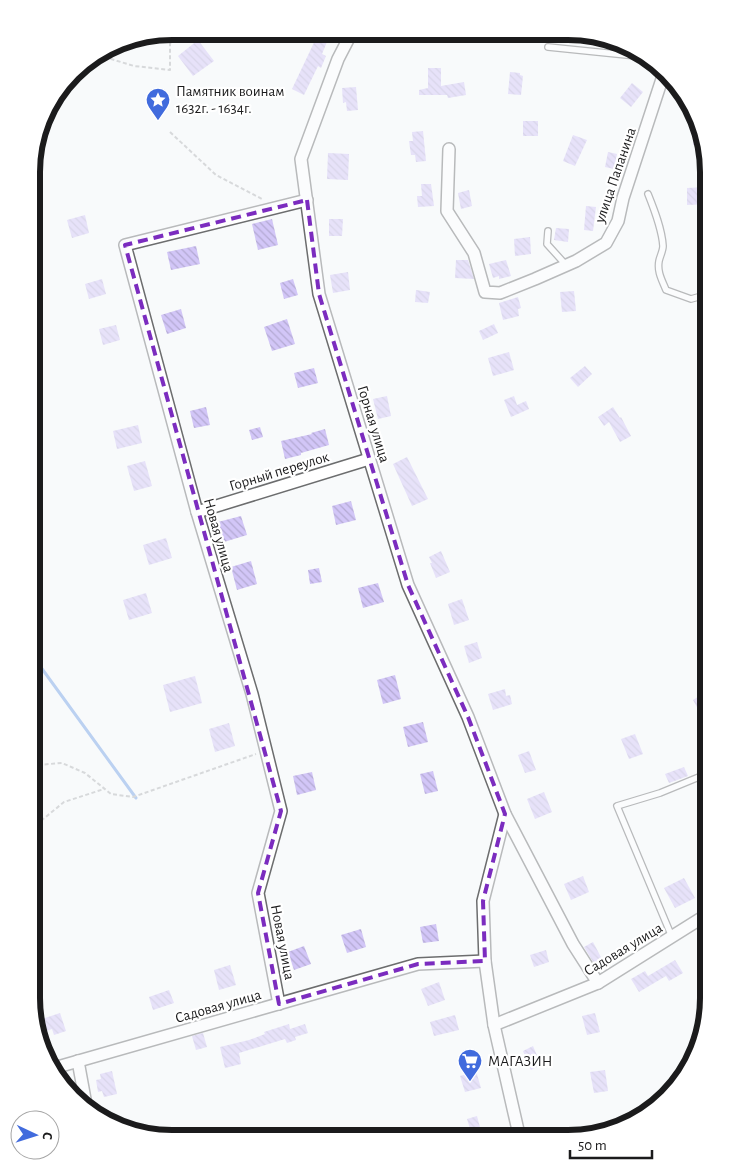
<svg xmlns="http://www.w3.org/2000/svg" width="740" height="1170" font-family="'Alegreya Sans',sans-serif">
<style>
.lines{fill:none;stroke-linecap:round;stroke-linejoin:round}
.stream{stroke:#719fe5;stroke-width:3}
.building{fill:url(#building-back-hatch)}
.lane-casing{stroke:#6c6d6e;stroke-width:8}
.street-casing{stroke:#6c6d6e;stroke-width:14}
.path{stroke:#b0b2b3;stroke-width:2;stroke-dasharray:4 2.5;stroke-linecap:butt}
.lane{stroke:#fff;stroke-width:5.5}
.street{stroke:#fff;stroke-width:11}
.marked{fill:none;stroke:#7b2cbf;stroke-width:4;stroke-dasharray:10 6;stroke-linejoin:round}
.labels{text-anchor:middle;stroke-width:4.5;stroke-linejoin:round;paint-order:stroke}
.poi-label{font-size:15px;fill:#1b1b1c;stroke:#fff;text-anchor:start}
.street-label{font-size:15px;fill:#1b1b1c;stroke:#fff}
.rim{fill:none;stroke:#1b1b1c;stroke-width:6}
</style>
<defs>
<pattern id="building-back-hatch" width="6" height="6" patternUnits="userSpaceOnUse" patternTransform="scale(1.25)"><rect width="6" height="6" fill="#d2c6f7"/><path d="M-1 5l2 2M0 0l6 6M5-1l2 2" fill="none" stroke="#b4aad3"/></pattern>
</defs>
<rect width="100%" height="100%" fill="#f8fafb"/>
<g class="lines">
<polyline class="stream" points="32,655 136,798"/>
</g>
<g class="building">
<polygon points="319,32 331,32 322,54 326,56 321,68 318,66 304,95 292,89"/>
<polygon points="198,40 214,61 193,76 178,56"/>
<polygon points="428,68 441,68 441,86 464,82 466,95 448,98 447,95 419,95 419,90 428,88"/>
<polygon points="510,72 520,73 520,75 523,76 521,95 508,94"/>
<polygon points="632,83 643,92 631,107 620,98"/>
<polygon points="356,87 358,110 347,111 346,102 343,103 342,88"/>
<polygon points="694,117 698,118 703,145 693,145"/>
<rect x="523" y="121" width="15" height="15"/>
<polygon points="423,131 426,161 416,162 415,155 411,155 409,141 413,141 412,132"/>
<polygon points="573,135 587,140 575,166 563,161"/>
<polygon points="608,152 617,154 614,169 605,167"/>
<polygon points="328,153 349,154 348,180 327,179"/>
<polygon points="421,184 431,184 434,206 418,207 417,196 422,196"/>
<polygon points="707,187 707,193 709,193 709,204 687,205 687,188"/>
<polygon points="469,190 472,206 461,209 458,193"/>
<polygon points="586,206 596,207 593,231 584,230"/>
<polygon points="85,215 89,233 72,238 67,220"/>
<polygon points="272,219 278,245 258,250 252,224"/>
<polygon points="329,219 343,219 342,236 329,236"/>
<polygon points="556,228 569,229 568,242 554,240"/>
<polygon points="530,237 531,254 515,256 514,239"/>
<polygon points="196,246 200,264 171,270 167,252"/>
<polygon points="456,260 468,260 474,279 455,278"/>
<polygon points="506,260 511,276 499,279 499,276 493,278 489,264"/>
<polygon points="348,272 350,290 333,293 330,275"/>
<polygon points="102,279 106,294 89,299 85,284"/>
<polygon points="293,279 298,295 284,299 280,283"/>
<polygon points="416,290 430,292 428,303 415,302"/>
<polygon points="574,291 576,311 562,312 560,292"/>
<polygon points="518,297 521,308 518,309 519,316 503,320 499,303"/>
<polygon points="181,309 186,328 167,334 161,315"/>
<polygon points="287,319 295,344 272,351 264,327"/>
<polygon points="494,324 498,333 483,340 479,331"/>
<polygon points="116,325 120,340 103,345 99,329"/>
<polygon points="509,352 514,370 493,376 488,358"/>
<polygon points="585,366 592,374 578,387 570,378"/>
<polygon points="314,368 318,383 298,388 294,373"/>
<polygon points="387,396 391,416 378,419 373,399"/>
<polygon points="514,396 517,405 526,401 529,409 511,417 504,400"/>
<polygon points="206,407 210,425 194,428 190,411"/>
<polygon points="613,407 620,418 621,417 631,436 620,442 609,422 604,426 598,417"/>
<polygon points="138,425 142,443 117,449 113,431"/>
<polygon points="260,427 263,437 252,440 249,430"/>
<polygon points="325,429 329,445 301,453 301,455 285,459 281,441 312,434 311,433"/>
<polygon points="407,457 428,499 412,506 393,464"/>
<polygon points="145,461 152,486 134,491 127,466"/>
<polygon points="351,501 356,520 336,525 332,506"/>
<polygon points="241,516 247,535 224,542 218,522"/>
<polygon points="166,538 172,558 149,565 143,545"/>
<polygon points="441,551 450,572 436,578 430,563 432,563 429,557"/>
<polygon points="251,561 257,584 237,590 231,567"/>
<polygon points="319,568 322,582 310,584 308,570"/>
<polygon points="378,583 384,602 363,608 358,588"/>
<polygon points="146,593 152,613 129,620 123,600"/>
<polygon points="462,599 469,620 454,625 448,604"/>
<polygon points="477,642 482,658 469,663 464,646"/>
<polygon points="395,675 401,699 383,704 377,680"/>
<polygon points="195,676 202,703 170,712 163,685"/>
<polygon points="505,689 506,696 510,695 512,704 493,710 488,694"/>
<polygon points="709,690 709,705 699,711 693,700"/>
<polygon points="423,722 428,742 408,747 403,727"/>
<polygon points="229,723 235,746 215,752 209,729"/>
<polygon points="635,734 643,754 629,759 621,739"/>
<polygon points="529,751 536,770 525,773 518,755"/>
<polygon points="684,767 688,776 669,783 665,774"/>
<polygon points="433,771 438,791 425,794 420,774"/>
<polygon points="312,772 316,790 297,795 293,776"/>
<polygon points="544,792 552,812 535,819 527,799"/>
<polygon points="583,876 589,892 571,900 564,884"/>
<polygon points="684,878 695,898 675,908 664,888"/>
<polygon points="436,924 439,941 423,943 420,927"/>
<polygon points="361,929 366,947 347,953 341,935"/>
<polygon points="593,942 603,961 595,965 584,947"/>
<polygon points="304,946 311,964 294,970 288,952"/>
<polygon points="546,950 549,962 534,967 530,955"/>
<polygon points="675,960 683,973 669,981 666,976 639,992 631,979 645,971 648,976"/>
<polygon points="230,965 236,985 219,990 214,970"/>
<polygon points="439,982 445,1000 428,1006 421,989"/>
<polygon points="169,990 174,1003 153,1010 149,997"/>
<polygon points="60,1013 66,1031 54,1035 52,1029 46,1031 42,1019"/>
<polygon points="595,1013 600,1032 587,1035 582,1016"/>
<polygon points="455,1015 459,1030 434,1036 430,1022"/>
<polygon points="289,1024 290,1029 305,1024 308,1033 295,1037 296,1040 287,1043 285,1039 239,1053 241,1064 225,1068 220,1047 249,1040 265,1034 264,1032"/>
<polygon points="203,1033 207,1047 196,1050 192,1036"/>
<polygon points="533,1046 541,1065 531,1070 528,1065 521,1068 518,1059 525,1056 523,1051"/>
<polygon points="605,1070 608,1091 594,1093 590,1072"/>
<polygon points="112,1071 117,1094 104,1097 102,1091 98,1092 96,1080 101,1079 100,1074"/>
<polygon points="476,1071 481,1088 465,1092 460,1076"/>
<polygon points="477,1116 482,1135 473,1138 467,1119"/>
</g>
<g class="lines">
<defs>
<g id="lane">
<polyline points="548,47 646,57"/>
<path d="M648 194C654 209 662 229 663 246 663 251 660 256 659 261 657 272 662 280 666 290L691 299 709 294"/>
<polyline points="548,231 547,244 566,265"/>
<polyline points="672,937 617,806 660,793 699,777"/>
</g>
<g id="street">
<polyline points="352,32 338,59 301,159 319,294 408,585 468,717 505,814 573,944 598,983"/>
<polyline points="449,149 447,211 474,253 485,292 500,293 535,279 576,261 606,243 618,221 623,198 664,73"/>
<polyline points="197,512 369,459"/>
<polyline points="505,814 483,901 485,961 494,1025 520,1139"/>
<polyline points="279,1004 258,893 281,811 252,694 197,512 125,245 307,200"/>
<polyline points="494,1025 598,983 708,914"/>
<polyline points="78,1061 87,1110"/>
<polyline points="54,1068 418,964 485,961"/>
</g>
</defs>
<use href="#lane" class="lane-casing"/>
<use href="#street" class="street-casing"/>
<g class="path">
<polyline points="98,55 134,66 170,70 170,44 177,31"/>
<polyline points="170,132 216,175 262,199"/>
<polyline points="32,763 37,765 62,763 85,773 111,794 133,797 256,754"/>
<polyline points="31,829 64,802 104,789"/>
</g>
<use href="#lane" class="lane"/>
<use href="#street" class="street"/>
</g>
<path d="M0 0H740V1170H0ZM307 200 319 294 408 585 468 717 505 814 483 901 485 961 418 964 279 1004 258 893 281 811 125 245Z" fill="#f8fafb" fill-opacity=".55" fill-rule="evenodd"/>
<path class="marked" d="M307 200 319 294 408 585 468 717 505 814 483 901 485 961 418 964 279 1004 258 893 281 811 125 245Z"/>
<defs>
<symbol id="sight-pin" viewBox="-11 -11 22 30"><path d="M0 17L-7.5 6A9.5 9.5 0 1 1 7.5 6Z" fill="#416bdd" stroke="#fff"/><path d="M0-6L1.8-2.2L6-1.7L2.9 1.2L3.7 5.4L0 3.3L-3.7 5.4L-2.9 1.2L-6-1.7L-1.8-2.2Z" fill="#fff"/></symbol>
<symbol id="supermarket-pin" viewBox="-11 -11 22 30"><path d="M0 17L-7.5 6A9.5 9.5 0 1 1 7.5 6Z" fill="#416bdd" stroke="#fff"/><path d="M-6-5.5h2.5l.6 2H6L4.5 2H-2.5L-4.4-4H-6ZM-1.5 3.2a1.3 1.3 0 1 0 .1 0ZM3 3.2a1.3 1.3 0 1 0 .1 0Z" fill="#fff"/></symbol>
</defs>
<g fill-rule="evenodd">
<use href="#sight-pin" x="144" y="86" width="28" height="38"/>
<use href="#supermarket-pin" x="456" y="1047" width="28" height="38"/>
</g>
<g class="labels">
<g class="poi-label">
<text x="176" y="96">Памятник воинам<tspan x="176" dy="17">1632г. - 1634г.</tspan></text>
<text x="488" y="1066">МАГАЗИН</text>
</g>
<g class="street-label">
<text transform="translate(615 175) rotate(-71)" y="5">улица Папанина</text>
<text transform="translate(374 424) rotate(73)" y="5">Горная улица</text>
<text transform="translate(279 471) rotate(-17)" y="5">Горный переулок</text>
<text transform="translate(219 535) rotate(74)" y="5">Новая улица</text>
<text transform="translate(283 942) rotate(79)" y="5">Новая улица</text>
<text transform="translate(623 949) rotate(-31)" y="5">Садовая улица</text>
<text transform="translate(218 1006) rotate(-16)" y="5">Садовая улица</text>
</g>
</g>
<path d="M0 0H740V1170H0ZM172 40H568A132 132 0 0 1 700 172V998A132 132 0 0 1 568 1130H172A132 132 0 0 1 40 998V172A132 132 0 0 1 172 40Z" fill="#fff" fill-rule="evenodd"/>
<path class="rim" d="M172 40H568A132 132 0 0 1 700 172V998A132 132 0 0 1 568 1130H172A132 132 0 0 1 40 998V172A132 132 0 0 1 172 40Z"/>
<g transform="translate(35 1135) rotate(94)"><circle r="24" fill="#ffffff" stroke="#a4a4a4"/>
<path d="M0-4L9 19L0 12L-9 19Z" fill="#416bdd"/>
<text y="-8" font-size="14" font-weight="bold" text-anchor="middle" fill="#1b1b1c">С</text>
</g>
<path d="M570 1150v8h82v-8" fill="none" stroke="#1b1b1c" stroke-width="2.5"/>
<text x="578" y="1150" font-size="15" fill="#1b1b1c" stroke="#ffffff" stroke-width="4" paint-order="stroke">50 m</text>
</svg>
